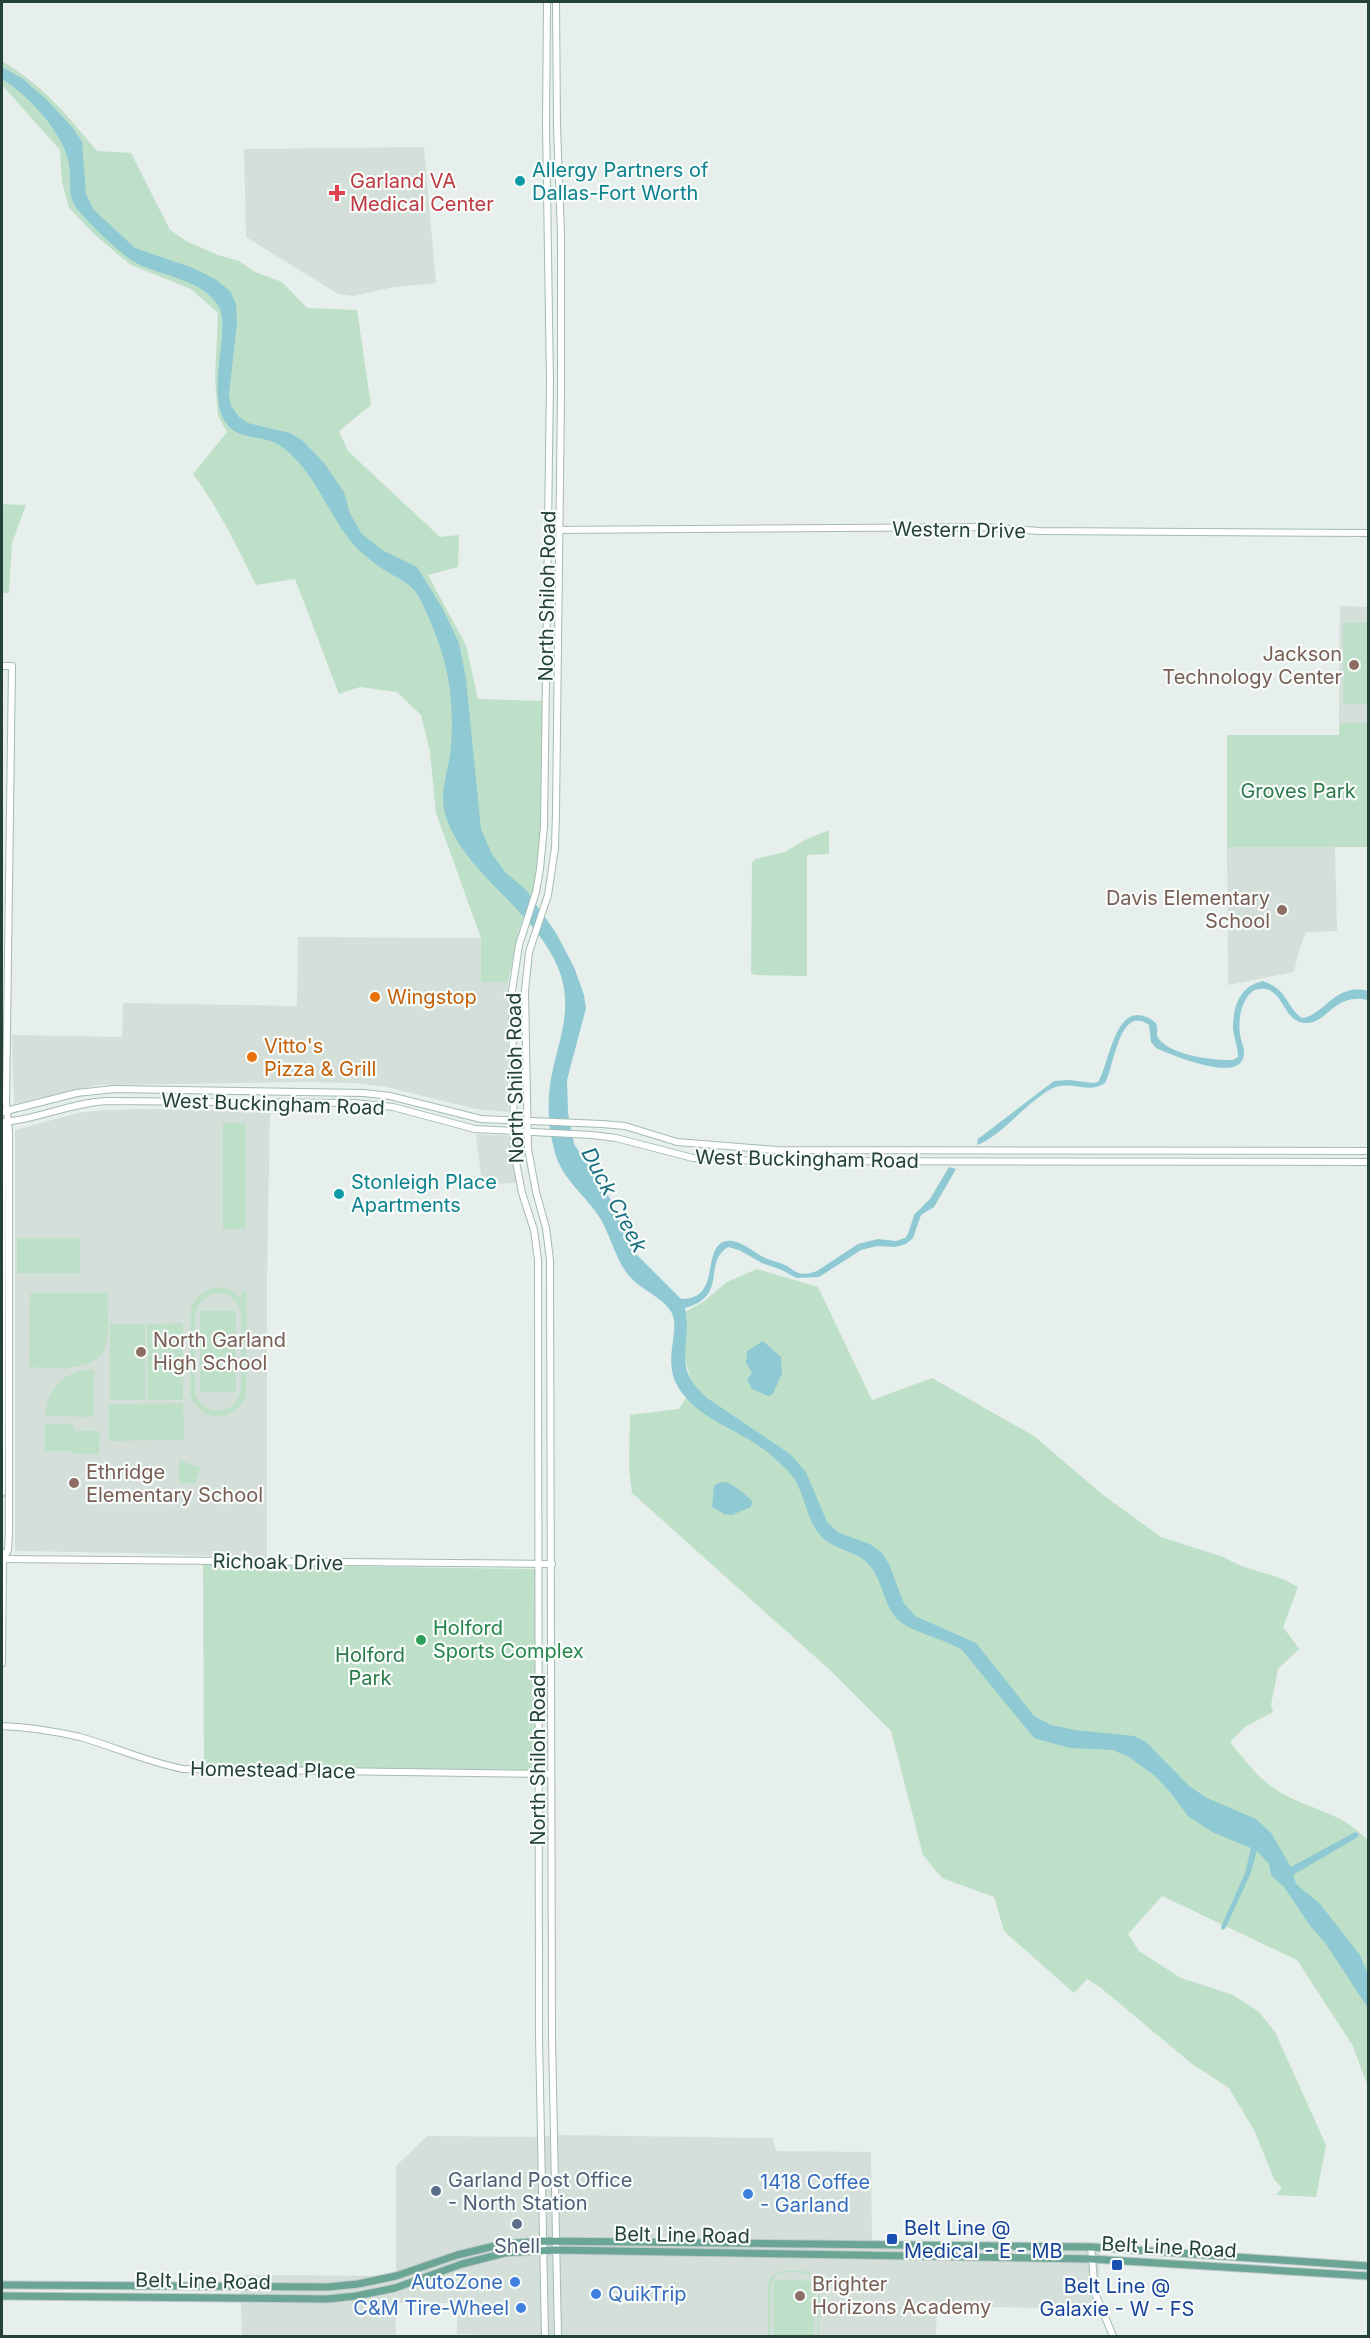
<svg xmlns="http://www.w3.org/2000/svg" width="1370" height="2338" font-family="Inter,sans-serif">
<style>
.built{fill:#d4dfda}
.green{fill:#bfe0c8;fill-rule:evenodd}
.water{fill:#8ec9d4}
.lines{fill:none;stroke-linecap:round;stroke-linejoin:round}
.secondary-casing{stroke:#a4bbb3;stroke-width:8}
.primary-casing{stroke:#c2cac8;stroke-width:9}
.secondary{stroke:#fff;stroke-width:6}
.primary{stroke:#6aa596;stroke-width:7}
.culture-dot{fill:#0f9aa8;stroke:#f7fbf9;stroke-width:2}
.health-dot{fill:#e0444e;stroke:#f7fbf9;stroke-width:2}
.education-dot{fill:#8d6e63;stroke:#f7fbf9;stroke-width:2}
.food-dot{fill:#e8710a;stroke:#f7fbf9;stroke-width:2}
.leisure-dot{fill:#2e9e5b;stroke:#f7fbf9;stroke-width:2}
.service-dot{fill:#5c6f8a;stroke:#f7fbf9;stroke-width:2}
.shop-dot{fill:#3f7fe0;stroke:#f7fbf9;stroke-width:2}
.transit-dot{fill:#1a4fb4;stroke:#f7fbf9;stroke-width:2}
.labels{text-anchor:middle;stroke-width:4.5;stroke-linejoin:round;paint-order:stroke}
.culture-label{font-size:20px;fill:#0d838f;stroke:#f7fbf9;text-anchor:start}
.health-label{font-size:20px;fill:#be3a42;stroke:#f7fbf9;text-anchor:start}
.street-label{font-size:20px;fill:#24423a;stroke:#f7fbf9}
.education-label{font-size:20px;fill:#785e54;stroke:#f7fbf9;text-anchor:start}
.park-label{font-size:20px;fill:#2d7a4b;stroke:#f7fbf9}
.food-label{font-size:20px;fill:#c56008;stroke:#f7fbf9;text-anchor:start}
.leisure-label{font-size:20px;fill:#27864d;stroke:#f7fbf9;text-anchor:start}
.service-label{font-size:20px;fill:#4e5e75;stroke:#f7fbf9;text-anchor:start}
.shop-label{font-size:20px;fill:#366cbe;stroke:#f7fbf9;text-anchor:start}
.transit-label{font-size:20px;fill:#164399;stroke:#f7fbf9;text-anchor:start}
.water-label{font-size:21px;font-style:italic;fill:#1c6f80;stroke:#f7fbf9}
</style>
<rect width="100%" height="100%" fill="#e6efeb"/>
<g class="built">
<polygon points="424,147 436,283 394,287 353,296 338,294 246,237 244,149"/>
<polygon points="1340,606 1368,607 1368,723 1339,723"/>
<polygon points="1335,846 1337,931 1306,932 1299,950 1294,972 1228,985 1227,847"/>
<polygon points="298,937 481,938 481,982 508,982 508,1112 476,1109 386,1087 354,1083 303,1082 98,1085 14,1104 12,1035 122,1037 123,1003 297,1006"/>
<polygon points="144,1109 270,1111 267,1281 267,1558 132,1553 15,1551 15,1130 78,1113 102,1110"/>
<polygon points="476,1134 509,1136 516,1183 482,1184"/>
<polygon points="557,2135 773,2138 776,2151 871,2152 872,2241 1100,2242 1098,2309 937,2306 936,2336 479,2336 478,2334 457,2334 457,2303 395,2303 396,2336 242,2336 240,2275 396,2276 396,2166 427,2136 539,2137"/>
</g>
<g class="green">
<path d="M2 61C45 87 65 113 97 151L131 153 170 230 188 242 218 255 239 261 255 272 282 282 307 308 357 310 371 405 339 431 348 451 440 537 459 535 458 567 428 575 466 645 478 699 543 701 540 855 535 886 519 930 508 982H481V938L436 813 430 752 421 715 397 692 360 687 339 694 295 579 256 585C237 546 219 509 193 474L227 432 218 416 215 378 218 313 191 289 131 265 95 235 69 208 62 182 60 150 2 85Z"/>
<polygon points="2,504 26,505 12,543 9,593 2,593"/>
<rect x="1343" y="623" width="25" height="81"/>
<polygon points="1339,723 1368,723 1368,847 1227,847 1227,735 1339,735"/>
<polygon points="829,830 829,854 807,855 807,976 755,975 751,973 752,863 755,859 785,852 807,839"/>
<rect x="223" y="1123" width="23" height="106"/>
<rect x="17" y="1238" width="63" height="35"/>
<path d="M757 1269 818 1287 872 1400 932 1378 1034 1436 1103 1495 1161 1537 1223 1557 1241 1566 1283 1579 1298 1587 1283 1627 1299 1649 1278 1669 1271 1705 1273 1712 1245 1727 1230 1742C1244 1759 1257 1777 1275 1789 1294 1802 1318 1808 1338 1818 1350 1824 1359 1832 1368 1840V2087L1353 2046 1297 1960 1162 1896 1128 1934 1139 1951 1181 1978 1233 1995 1258 2011 1275 2032 1326 2145 1316 2197 1276 2195 1282 2187 1275 2181 1254 2130 1229 2088 1192 2064 1101 1988 1087 1979 1074 1993 1004 1931 994 1897 942 1878 923 1855 891 1731 832 1672 632 1493 629 1469 630 1415 679 1409 693 1387 681 1345 685 1312 703 1302 727 1282Z"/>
<path d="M216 1287 231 1289 241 1299 242 1291H247L246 1396 238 1408 226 1416H211L205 1414 193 1402 190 1394 191 1308C196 1296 203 1290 216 1287ZM218 1293C232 1294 240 1303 241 1317V1391L235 1404C220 1415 200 1411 195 1392V1313C199 1301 206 1295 218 1293Z"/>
<path d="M30 1293H108C107 1307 110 1331 106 1345 98 1374 50 1368 29 1367Z"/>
<rect x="200" y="1311" width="36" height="81"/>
<polygon points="183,1323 183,1400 148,1400 147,1324"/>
<rect x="110" y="1324" width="35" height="76"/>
<path d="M82 1370H94V1414L91 1417 45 1416C47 1392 58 1377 82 1370Z"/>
<polygon points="183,1403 184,1440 109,1441 109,1404"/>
<polygon points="45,1424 73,1424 74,1431 100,1431 99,1454 73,1454 73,1451 45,1451"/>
<polygon points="179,1460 201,1468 195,1483 179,1483"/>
<polygon points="203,1564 534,1569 536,1573 535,1767 530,1770 204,1766"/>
<path d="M781 2271C796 2271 814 2267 820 2284L819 2336H817L818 2284 816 2279C807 2271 786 2271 776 2275L771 2284 770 2336H768V2284L771 2277Z"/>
<polygon points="774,2280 815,2281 814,2336 773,2336"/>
</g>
<g class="water">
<path d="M2 67 23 79 47 100 73 128 82 142 86 194 94 210 135 248 193 268 215 279 230 291 236 304 237 323 229 394 231 406 239 417 248 423 290 433 303 441 324 463 344 492 350 513 361 533 382 550 417 567 443 609 459 643 466 679 481 829 492 854 505 872 526 890 556 933 574 967 584 995 586 1008 567 1080 568 1113 574 1144 611 1200 632 1250 681 1299C723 1300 700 1245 727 1241 740 1239 754 1253 765 1258 772 1261 780 1262 787 1266 790 1268 795 1272 799 1273 804 1275 812 1273 817 1271L858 1244 878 1239 896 1241 905 1238 908 1234 914 1215 930 1199 949 1167 956 1169 934 1207 921 1215 913 1238 906 1244 895 1247 877 1246 861 1250 819 1277 796 1278 782 1270 762 1263 739 1250 728 1247C702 1263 729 1296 685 1308 693 1348 669 1368 710 1400L790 1454 806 1472 827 1522 839 1533 870 1544 882 1553 890 1566 903 1602 915 1616 976 1643 1034 1716 1051 1725 1075 1730 1134 1736 1146 1742 1189 1786 1207 1798 1256 1819 1271 1833 1291 1867 1355 1832 1359 1834 1358 1837 1293 1875 1296 1884 1320 1904 1360 1955 1368 1975V2008L1326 1944 1311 1927 1284 1887 1271 1875 1269 1864 1257 1851 1250 1875 1225 1929 1222 1930 1221 1927 1245 1873 1251 1848 1212 1832 1188 1816 1170 1792 1155 1776 1129 1757 1113 1750 1070 1748 1034 1738 962 1650C945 1639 911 1632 898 1620 882 1604 883 1574 863 1559 850 1550 831 1548 820 1535 807 1520 805 1497 795 1480 790 1472 781 1464 774 1458 745 1430 700 1423 678 1387 661 1358 683 1328 670 1310 660 1296 642 1290 631 1278 615 1261 611 1234 598 1215 583 1193 560 1177 554 1149 548 1127 547 1101 551 1079 558 1040 574 1011 559 970 535 909 466 876 446 817 438 792 449 771 451 747 455 690 446 653 421 601 413 583 400 580 384 570 374 563 361 553 353 544 327 513 315 471 282 447 262 432 234 444 222 416 209 384 230 328 219 307 202 277 158 277 131 260 116 249 99 233 86 219 63 195 73 191 69 164 64 133 28 95 2 79Z"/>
<path d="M1263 981C1290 991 1284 1005 1302 1018 1324 1016 1335 982 1368 991V1000C1336 992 1327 1022 1308 1023 1282 1025 1285 986 1260 989 1253 989 1249 994 1246 999 1239 1010 1238 1027 1241 1039 1242 1044 1244 1048 1244 1052 1245 1087 1170 1054 1156 1048L1151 1042 1149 1025C1119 1003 1114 1068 1105 1083 1087 1095 1070 1079 1051 1089 1028 1101 1000 1137 977 1145L978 1139 1054 1081 1069 1080 1093 1083 1098 1082C1110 1064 1115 996 1152 1020 1159 1024 1157 1029 1157 1036 1167 1055 1214 1061 1233 1060L1238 1057C1238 1047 1234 1038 1233 1028 1233 1006 1240 986 1263 981Z"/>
<polygon points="763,1341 781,1357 782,1373 773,1394 768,1396 752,1389 747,1379 752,1373 746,1362 747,1351"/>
<path d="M726 1482C737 1487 744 1493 752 1501L751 1507 732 1515 724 1514 712 1507 714 1486 718 1483Z"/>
</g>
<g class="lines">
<defs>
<g id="secondary">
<polyline points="556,2 557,126 561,234 561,396 556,811 555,848 548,895 529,952 525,991 528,1149 536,1192 546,1228 550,1260 552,2037 558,2336"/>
<polyline points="549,530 984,527 1039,531 1368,533"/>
<polyline points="2,666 12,666 6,1103 9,1132 9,1533 8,1550 3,1559"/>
<polyline points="2,1112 77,1093 114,1089 364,1093 390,1096 481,1119 602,1124 625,1126 677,1142 776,1150 1368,1151"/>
<path d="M2 1122C37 1120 69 1103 107 1101L354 1103 393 1107 475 1129 592 1135 616 1138 693 1158 758 1161 1368 1162"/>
<polyline points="2,1493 3,1129 6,1122"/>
<polyline points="2,1552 3,1559 2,1663"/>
<polyline points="3,1559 552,1564"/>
<path d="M2 1726C28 1727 54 1731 80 1737 115 1747 147 1762 183 1769L551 1774"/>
<polyline points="1091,2247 1095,2293 1113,2336"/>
<polyline points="545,2336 539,2037 538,1260 534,1230 522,1193 514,1151 512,991 519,945 536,892 540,869 544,826 550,381 546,125 547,2"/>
</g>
<g id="primary">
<polyline points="2,2285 328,2287 358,2284 396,2276 457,2255 503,2244 543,2241 1091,2247 1368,2266"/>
<polyline points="2,2296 327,2299 356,2296 395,2288 462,2264 505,2253 555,2250 1092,2259 1368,2276"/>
</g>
</defs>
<use href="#secondary" class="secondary-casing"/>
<use href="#primary" class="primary-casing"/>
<use href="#secondary" class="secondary"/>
<use href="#primary" class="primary"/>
</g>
<g class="culture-dot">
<circle cx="520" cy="181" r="6"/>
<circle cx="339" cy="1194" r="6"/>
</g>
<path class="health-dot" d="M334 184h6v6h6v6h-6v6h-6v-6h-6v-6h6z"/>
<g class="education-dot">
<circle cx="1354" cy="665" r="6"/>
<circle cx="1282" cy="910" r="6"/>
<circle cx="141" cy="1352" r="6"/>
<circle cx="74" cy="1483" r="6"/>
<circle cx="800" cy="2296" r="6"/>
</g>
<g class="food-dot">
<circle cx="375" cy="997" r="6"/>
<circle cx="252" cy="1057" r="6"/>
</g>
<circle class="leisure-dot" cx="421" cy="1640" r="6"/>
<g class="service-dot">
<circle cx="436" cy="2191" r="6"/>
<circle cx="517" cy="2224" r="6"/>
</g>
<g class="shop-dot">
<circle cx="748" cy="2194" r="6"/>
<circle cx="515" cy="2282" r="6"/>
<circle cx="596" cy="2294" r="6"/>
<circle cx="521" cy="2308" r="6"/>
</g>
<g class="transit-dot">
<rect x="886" y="2233" width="12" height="12" rx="3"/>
<rect x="1111" y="2259" width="12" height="12" rx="3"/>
</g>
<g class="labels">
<g class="culture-label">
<text x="532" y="177">Allergy Partners of<tspan x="532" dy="23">Dallas-Fort Worth</tspan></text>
<text x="351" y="1189">Stonleigh Place<tspan x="351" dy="23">Apartments</tspan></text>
</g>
<g class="health-label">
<text x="350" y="188">Garland VA<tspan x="350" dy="23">Medical Center</tspan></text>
</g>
<g class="street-label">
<text transform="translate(959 530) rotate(1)" y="7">Western Drive</text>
<text transform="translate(547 596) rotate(-89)" y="7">North Shiloh Road</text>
<text transform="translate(515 1078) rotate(-91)" y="7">North Shiloh Road</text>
<text transform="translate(273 1104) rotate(2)" y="7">West Buckingham Road</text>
<text transform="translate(807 1159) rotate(1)" y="7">West Buckingham Road</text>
<text transform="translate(278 1562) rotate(1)" y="7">Richoak Drive</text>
<text transform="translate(538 1760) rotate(-90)" y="7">North Shiloh Road</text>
<text transform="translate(273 1770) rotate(1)" y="7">Homestead Place</text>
<text transform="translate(682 2235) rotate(1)" y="7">Belt Line Road</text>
<text transform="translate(1169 2247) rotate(3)" y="7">Belt Line Road</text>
<text transform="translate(203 2281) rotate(1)" y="7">Belt Line Road</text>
</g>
<g class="education-label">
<text x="1342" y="661" text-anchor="end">Jackson<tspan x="1342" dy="23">Technology Center</tspan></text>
<text x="1270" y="905" text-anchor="end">Davis Elementary<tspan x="1270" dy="23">School</tspan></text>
<text x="153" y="1347">North Garland<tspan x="153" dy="23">High School</tspan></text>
<text x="86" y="1479">Ethridge<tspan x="86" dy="23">Elementary School</tspan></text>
<text x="812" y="2291">Brighter<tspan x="812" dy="23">Horizons Academy</tspan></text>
</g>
<g class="park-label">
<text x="1298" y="798">Groves Park</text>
<text x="370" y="1662">Holford<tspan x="370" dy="23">Park</tspan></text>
</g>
<g class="food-label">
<text x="387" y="1004">Wingstop</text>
<text x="264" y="1053">Vitto's<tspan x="264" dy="23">Pizza &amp; Grill</tspan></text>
</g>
<g class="leisure-label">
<text x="433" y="1635">Holford<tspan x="433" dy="23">Sports Complex</tspan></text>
</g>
<g class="service-label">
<text x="448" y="2187">Garland Post Office<tspan x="448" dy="23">- North Station</tspan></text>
<text x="517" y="2253" text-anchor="middle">Shell</text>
</g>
<g class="shop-label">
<text x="760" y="2189">1418 Coffee<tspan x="760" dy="23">- Garland</tspan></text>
<text x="503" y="2289" text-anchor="end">AutoZone</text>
<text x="608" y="2301">QuikTrip</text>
<text x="509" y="2315" text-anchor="end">C&amp;M Tire-Wheel</text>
</g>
<g class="transit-label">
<text x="904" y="2235">Belt Line @<tspan x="904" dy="23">Medical - E - MB</tspan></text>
<text x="1117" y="2293" text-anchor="middle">Belt Line @<tspan x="1117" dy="23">Galaxie - W - FS</tspan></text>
</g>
<g class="water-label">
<text transform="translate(614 1200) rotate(62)" y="7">Duck Creek</text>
</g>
</g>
<rect width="1370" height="2338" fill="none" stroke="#24423a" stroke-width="6"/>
</svg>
